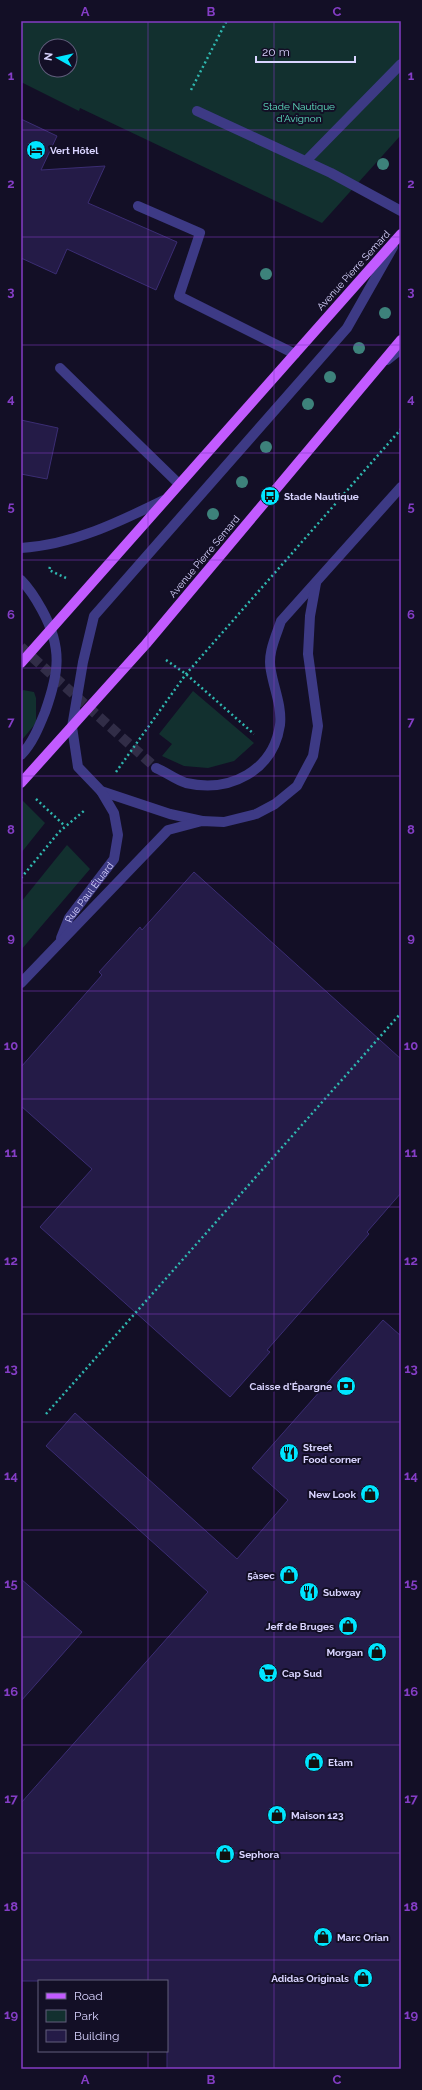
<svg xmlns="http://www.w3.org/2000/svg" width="422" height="2090" font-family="Raleway,sans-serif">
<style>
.green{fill:#12302f;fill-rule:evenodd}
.building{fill:#241b47;stroke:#3b2d73}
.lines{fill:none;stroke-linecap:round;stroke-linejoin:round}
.street-tunnel{stroke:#312d47;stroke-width:10;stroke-dasharray:10 5;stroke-linecap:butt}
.path{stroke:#2fb8b0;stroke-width:2.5;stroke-dasharray:2 3;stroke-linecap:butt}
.lane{stroke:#3d3a85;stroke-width:10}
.street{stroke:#3d3a85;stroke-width:10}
.primary{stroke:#c25bff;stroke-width:10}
.tree{fill:#3d827b}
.grid{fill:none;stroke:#843dc5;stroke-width:1;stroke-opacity:0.55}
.labels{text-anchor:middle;stroke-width:4;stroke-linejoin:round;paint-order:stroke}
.park-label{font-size:10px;fill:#5fe0c0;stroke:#130f26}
.poi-label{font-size:10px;font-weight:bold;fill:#d9d4ff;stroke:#130f26;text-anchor:start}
.street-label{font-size:10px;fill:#d9d4ff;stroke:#130f26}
.neatline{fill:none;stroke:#843dc5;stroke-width:1.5}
.grid-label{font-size:13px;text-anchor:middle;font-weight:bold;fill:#843dc5}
</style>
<rect width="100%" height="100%" fill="#130f26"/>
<g class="green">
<path d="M21 21H401V135L322 223 80 108 79 111 21 82ZM46 46H70V70H46Z"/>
<polygon points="23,690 34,692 36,698 36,723 21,741 21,693"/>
<polygon points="193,691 254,743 234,761 208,768 184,766 162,756 172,744 159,734"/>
<polygon points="22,800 45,823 21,853 21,801"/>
<polygon points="67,845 90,869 21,950 21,902"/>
</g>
<g class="building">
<polygon points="21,119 57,136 41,170 105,166 88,203 177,242 156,290 67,249 56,274 21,258"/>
<polygon points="21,420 58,428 47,479 21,474"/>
<polygon points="194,872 401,1059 401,1193 367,1232 369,1234 267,1350 270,1352 230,1397 40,1227 92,1169 21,1106 21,1067 102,975 99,972 140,927 142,930"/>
<polygon points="383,1320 401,1336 401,2069 167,2069 167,1981 21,1981 21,1803 208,1592 46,1446 75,1413 237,1559 288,1500 252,1468"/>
<polygon points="21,1579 82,1632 21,1701"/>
</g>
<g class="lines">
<polyline class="street-tunnel" points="21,647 156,768"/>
<g class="path">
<polyline points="191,90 226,22 225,21"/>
<polyline points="50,567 49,570 66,578"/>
<polyline points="166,660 186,674 254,734"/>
<polyline points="116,772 186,674 401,429"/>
<polyline points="36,799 65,826"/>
<polyline points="21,878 59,832 85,810"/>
<polyline points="46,1414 401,1013"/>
</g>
<g class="lane">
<polyline points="197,111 331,173 401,211"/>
<polyline points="306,161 401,64"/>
<polyline points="138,206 200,233 179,296 295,354"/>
<polyline points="60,368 179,484"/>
</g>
<g class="street">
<polyline points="387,360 401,349"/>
<path d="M21 548C72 545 119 522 164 500"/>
<path d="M21 580C30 589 36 599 42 610 63 648 59 673 45 712 39 727 32 744 21 755"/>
<path d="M156 768C166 772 176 780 186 783 230 793 273 771 280 725 282 706 274 689 271 671 267 654 276 636 281 621L401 487"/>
<polyline points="202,821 170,814 101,791 78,767 72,727 83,662 94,616 347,328 393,247"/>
<path id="s1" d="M61 938 69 918 114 859 118 835 114 813 101 791"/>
<polyline points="21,983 168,830 202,821 224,822 256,814 275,804 297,786 313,756 318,726 308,654 310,616 316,583"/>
</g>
<g class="primary">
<polyline points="21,663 401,234"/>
<polyline points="21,783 146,644 401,340"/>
</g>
</g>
<g class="tree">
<circle cx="383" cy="164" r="6"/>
<circle cx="266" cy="274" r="6"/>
<circle cx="385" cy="313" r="6"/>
<circle cx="359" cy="348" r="6"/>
<circle cx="330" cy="377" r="6"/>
<circle cx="308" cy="404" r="6"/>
<circle cx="266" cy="447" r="6"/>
<circle cx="242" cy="482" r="6"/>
<circle cx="213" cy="514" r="6"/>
</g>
<path class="grid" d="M148 21V1981M274 21V2069M21 130H401M21 237H401M21 345H401M21 453H401M21 560H401M21 668H401M21 776H401M21 883H401M21 991H401M21 1099H401M21 1207H401M21 1314H401M21 1422H401M21 1530H401M21 1637H401M21 1745H401M21 1853H401M21 1960H401M148 2051V2069"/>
<defs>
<symbol id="hotel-disc" viewBox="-11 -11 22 22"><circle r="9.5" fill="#00e5ff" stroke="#130f26"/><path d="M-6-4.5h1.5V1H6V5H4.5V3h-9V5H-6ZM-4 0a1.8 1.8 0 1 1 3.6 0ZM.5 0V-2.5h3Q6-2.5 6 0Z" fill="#111"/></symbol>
<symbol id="bus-disc" viewBox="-11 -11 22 22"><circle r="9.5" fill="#00e5ff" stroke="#130f26"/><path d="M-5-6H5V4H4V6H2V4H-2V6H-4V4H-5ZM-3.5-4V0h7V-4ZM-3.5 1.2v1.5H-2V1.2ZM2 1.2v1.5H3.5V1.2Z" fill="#111"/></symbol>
<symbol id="bank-disc" viewBox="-11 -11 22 22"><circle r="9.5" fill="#00e5ff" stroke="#130f26"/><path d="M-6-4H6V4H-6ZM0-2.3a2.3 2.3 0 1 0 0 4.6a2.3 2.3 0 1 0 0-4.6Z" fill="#111"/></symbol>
<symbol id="restaurant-disc" viewBox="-11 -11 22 22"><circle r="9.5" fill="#00e5ff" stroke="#130f26"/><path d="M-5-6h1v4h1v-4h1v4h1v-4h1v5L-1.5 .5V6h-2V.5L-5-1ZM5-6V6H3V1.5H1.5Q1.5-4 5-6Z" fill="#111"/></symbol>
<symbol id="shop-disc" viewBox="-11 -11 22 22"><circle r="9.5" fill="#00e5ff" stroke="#130f26"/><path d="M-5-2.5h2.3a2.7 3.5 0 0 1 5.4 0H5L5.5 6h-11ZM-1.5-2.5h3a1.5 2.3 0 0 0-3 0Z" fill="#111"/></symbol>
<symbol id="supermarket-disc" viewBox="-11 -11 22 22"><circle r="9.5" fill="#00e5ff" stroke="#130f26"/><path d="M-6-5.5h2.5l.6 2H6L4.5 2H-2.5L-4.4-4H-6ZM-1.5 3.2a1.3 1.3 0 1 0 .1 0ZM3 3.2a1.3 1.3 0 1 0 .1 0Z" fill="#111"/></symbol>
</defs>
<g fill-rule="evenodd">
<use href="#hotel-disc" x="25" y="139" width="22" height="22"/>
<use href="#bus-disc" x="259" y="485" width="22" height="22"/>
<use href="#bank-disc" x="335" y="1375" width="22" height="22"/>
<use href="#restaurant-disc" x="278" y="1442" width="22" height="22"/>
<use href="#shop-disc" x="359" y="1483" width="22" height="22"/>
<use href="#shop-disc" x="278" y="1564" width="22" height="22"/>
<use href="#restaurant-disc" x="298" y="1581" width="22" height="22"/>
<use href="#shop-disc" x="337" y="1615" width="22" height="22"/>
<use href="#shop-disc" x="366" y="1641" width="22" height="22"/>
<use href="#supermarket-disc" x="257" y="1662" width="22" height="22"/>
<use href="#shop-disc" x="303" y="1751" width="22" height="22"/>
<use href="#shop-disc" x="266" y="1804" width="22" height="22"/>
<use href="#shop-disc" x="214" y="1843" width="22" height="22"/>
<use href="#shop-disc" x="312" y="1926" width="22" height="22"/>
<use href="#shop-disc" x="352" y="1967" width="22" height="22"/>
</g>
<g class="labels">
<g class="park-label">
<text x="299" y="110">Stade Nautique<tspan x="299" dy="12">d'Avignon</tspan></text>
</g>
<g class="poi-label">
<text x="50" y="154">Vert Hôtel</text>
<text x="284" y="500">Stade Nautique</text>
<text x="332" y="1390" text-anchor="end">Caisse d'Épargne</text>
<text x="303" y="1451">Street<tspan x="303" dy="12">Food corner</tspan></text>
<text x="356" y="1498" text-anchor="end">New Look</text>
<text x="275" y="1579" text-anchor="end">5àsec</text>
<text x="323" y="1596">Subway</text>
<text x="334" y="1630" text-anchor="end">Jeff de Bruges</text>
<text x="363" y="1656" text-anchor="end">Morgan</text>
<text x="282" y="1677">Cap Sud</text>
<text x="328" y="1766">Etam</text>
<text x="291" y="1819">Maison 123</text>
<text x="239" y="1858">Sephora</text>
<text x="337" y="1941">Marc Orian</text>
<text x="349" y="1982" text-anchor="end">Adidas Originals</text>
</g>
<g class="street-label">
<text transform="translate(353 270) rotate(-48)" y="4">Avenue Pierre Semard</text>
<text transform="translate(204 556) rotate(-50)" y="4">Avenue Pierre Semard</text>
<text dy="4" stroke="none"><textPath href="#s1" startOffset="54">Rue Paul Éluard</textPath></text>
</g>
</g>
<rect width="422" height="2090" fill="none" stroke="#130f26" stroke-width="44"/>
<rect x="38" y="1980" width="130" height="72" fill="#130f26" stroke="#625e7d"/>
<rect x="46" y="1993" width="20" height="6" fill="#c25bff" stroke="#625e7d"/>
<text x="74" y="2000" font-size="12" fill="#d9d4ff">Road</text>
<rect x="46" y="2010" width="20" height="12" fill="#12302f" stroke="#625e7d"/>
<text x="74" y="2020" font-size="12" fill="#d9d4ff">Park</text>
<rect x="46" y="2030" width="20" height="12" fill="#241b47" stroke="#625e7d"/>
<text x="74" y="2040" font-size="12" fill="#d9d4ff">Building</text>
<g transform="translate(58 58) rotate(278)"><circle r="19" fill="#130f26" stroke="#625e7d"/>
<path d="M0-3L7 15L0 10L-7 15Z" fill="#00e5ff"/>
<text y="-6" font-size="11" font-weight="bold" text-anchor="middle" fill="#d9d4ff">N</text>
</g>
<path d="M256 56v6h99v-6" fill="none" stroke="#d9d4ff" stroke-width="2"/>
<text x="262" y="56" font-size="12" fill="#d9d4ff" stroke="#130f26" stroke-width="3" paint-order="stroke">20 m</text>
<rect x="22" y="22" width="378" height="2046" class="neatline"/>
<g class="grid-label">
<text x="85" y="16">A</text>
<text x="211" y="16">B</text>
<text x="337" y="16">C</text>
<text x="11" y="80">1</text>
<text x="411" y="80">1</text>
<text x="11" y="188">2</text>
<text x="411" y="188">2</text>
<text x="11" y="296">3</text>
<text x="411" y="296">3</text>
<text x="11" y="403">4</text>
<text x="411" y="403">4</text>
<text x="11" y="511">5</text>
<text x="411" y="511">5</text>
<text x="11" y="619">6</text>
<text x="411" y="619">6</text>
<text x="11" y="726">7</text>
<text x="411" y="726">7</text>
<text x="11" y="834">8</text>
<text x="411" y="834">8</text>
<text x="11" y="942">9</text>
<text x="411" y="942">9</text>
<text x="11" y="1050">10</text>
<text x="411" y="1050">10</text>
<text x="11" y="1157">11</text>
<text x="411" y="1157">11</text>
<text x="11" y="1265">12</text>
<text x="411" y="1265">12</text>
<text x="11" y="1373">13</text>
<text x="411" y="1373">13</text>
<text x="11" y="1480">14</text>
<text x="411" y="1480">14</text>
<text x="11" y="1588">15</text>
<text x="411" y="1588">15</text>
<text x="11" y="1696">16</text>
<text x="411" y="1696">16</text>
<text x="11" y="1803">17</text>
<text x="411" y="1803">17</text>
<text x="11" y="1911">18</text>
<text x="411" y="1911">18</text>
<text x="11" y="2019">19</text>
<text x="411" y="2019">19</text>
<text x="85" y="2084">A</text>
<text x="211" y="2084">B</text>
<text x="337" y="2084">C</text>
</g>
</svg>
